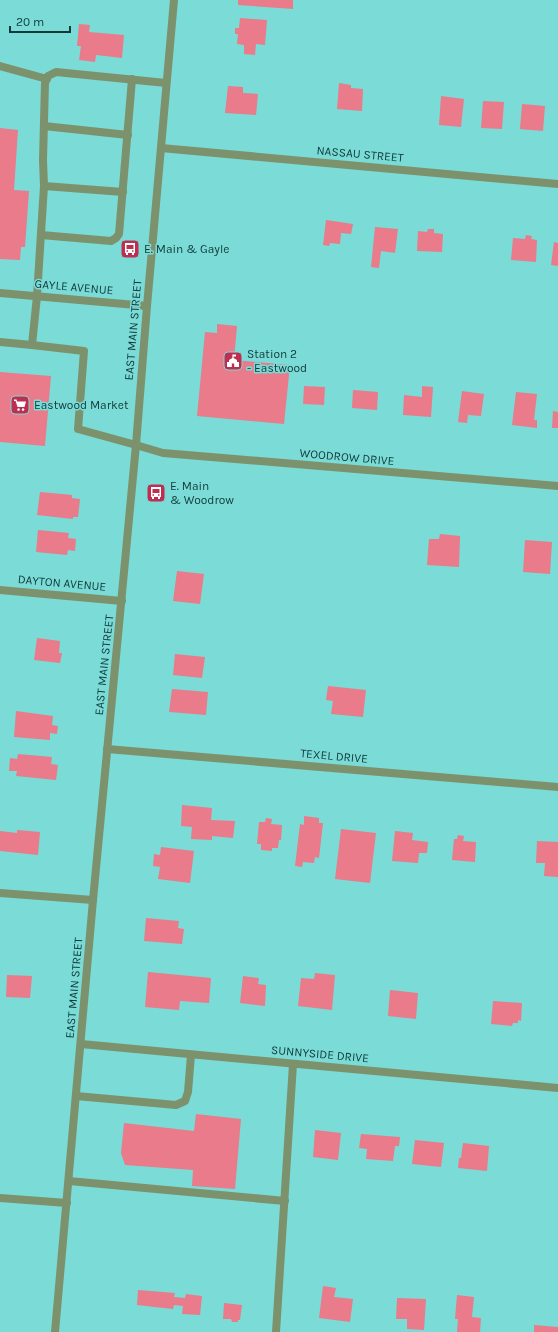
<svg xmlns="http://www.w3.org/2000/svg" width="558" height="1332" font-family="Karla,sans-serif">
<style>
.building{fill:#e97b8a}
.lines{fill:none;stroke-linecap:round;stroke-linejoin:round}
.service{stroke:#7c926c;stroke-width:8}
.minor{stroke:#7c926c;stroke-width:8}
.tertiary{stroke:#7c926c;stroke-width:8}
.labels{text-anchor:middle;stroke-width:3;stroke-linejoin:round;paint-order:stroke}
.street-label{font-size:12px;fill:#103a39;stroke:#7bdbd7}
.poi-label{font-size:12px;fill:#103a39;stroke:#7bdbd7;text-anchor:start}
</style>
<rect width="100%" height="100%" fill="#7bdbd7"/>
<g class="building">
<polygon points="238,0 293,0 293,9 238,5"/>
<polygon points="240,18 267,20 265,45 256,44 255,55 244,54 244,45 237,44 238,34 235,34 235,28 239,28"/>
<polygon points="79,24 90,25 89,32 124,35 122,58 96,55 95,62 79,60 81,46 77,46"/>
<polygon points="339,83 351,85 351,88 363,89 362,111 337,109"/>
<polygon points="228,86 243,87 243,93 258,94 256,115 225,113"/>
<polygon points="441,96 464,99 461,127 439,125"/>
<polygon points="483,101 504,102 502,129 481,128"/>
<polygon points="522,104 545,106 543,131 520,129"/>
<polygon points="0,128 18,130 14,190 29,191 25,247 21,247 20,260 0,259"/>
<polygon points="326,220 353,224 351,234 341,233 340,244 330,243 329,246 323,245"/>
<polygon points="375,227 398,229 395,253 381,251 379,268 371,267"/>
<polygon points="428,229 434,229 434,233 443,234 442,252 417,251 418,231 427,232"/>
<polygon points="526,235 532,236 531,239 537,240 536,262 511,260 513,238 525,239"/>
<polygon points="554,242 558,243 558,266 551,265"/>
<polygon points="217,324 237,326 234,360 290,365 284,424 197,416 205,332 217,333"/>
<polygon points="0,372 51,376 45,446 0,442"/>
<polygon points="304,386 325,387 324,405 303,404"/>
<polygon points="422,386 433,387 431,417 403,415 404,395 422,397"/>
<polygon points="353,390 378,392 377,410 352,408"/>
<polygon points="462,391 484,394 481,416 468,415 467,423 458,422"/>
<polygon points="516,392 537,394 534,420 537,420 537,428 512,425"/>
<polygon points="553,411 558,412 558,428 552,428"/>
<polygon points="40,492 72,495 72,498 80,499 78,517 73,517 73,519 37,515"/>
<polygon points="38,530 69,533 68,538 76,539 75,551 68,550 67,555 36,552"/>
<polygon points="440,534 460,536 459,567 427,565 429,539 439,539"/>
<polygon points="525,540 552,542 550,574 523,572"/>
<polygon points="177,571 204,574 200,604 173,601"/>
<polygon points="37,638 60,641 59,653 62,653 60,663 34,660"/>
<polygon points="175,654 205,657 202,678 173,675"/>
<polygon points="328,686 366,690 363,717 331,714 333,701 326,700"/>
<polygon points="172,689 208,692 206,715 169,712"/>
<polygon points="16,711 53,716 52,725 58,726 57,734 50,733 50,740 14,737"/>
<polygon points="18,754 52,757 51,764 58,765 56,780 16,776 17,771 9,771 10,758 17,759"/>
<polygon points="182,805 212,808 211,820 235,821 233,838 212,836 212,840 191,839 192,827 181,826"/>
<polygon points="304,816 319,818 319,823 323,823 319,858 315,857 314,863 303,862 302,867 295,866 300,824 304,825"/>
<polygon points="266,818 272,819 271,824 282,825 281,840 279,840 278,848 272,848 272,851 261,850 261,844 257,844 259,822 265,822"/>
<polygon points="341,829 376,833 370,883 335,879"/>
<polygon points="17,830 40,832 38,855 0,851 0,831 17,833"/>
<polygon points="395,831 413,833 412,840 428,842 427,853 419,853 418,863 392,861"/>
<polygon points="458,835 464,836 463,841 476,842 475,862 452,860 454,839 457,839"/>
<polygon points="537,841 558,842 558,877 544,876 545,863 536,863"/>
<polygon points="161,847 194,851 190,883 158,879 160,867 153,866 154,854 160,855"/>
<polygon points="146,918 179,921 178,928 184,929 182,944 144,941"/>
<polygon points="148,972 211,978 209,1003 180,1001 179,1010 145,1007"/>
<polygon points="315,973 335,975 332,1010 298,1006 301,978 314,979"/>
<polygon points="7,975 32,976 30,998 6,997"/>
<polygon points="243,976 259,978 258,984 266,985 265,1006 240,1003"/>
<polygon points="390,990 418,993 416,1019 388,1016"/>
<polygon points="493,1001 522,1003 521,1021 518,1020 518,1023 513,1023 512,1026 491,1024"/>
<polygon points="196,1114 241,1119 235,1189 192,1186 193,1170 125,1165 121,1153 124,1123 194,1131"/>
<polygon points="315,1130 341,1133 338,1160 313,1157"/>
<polygon points="361,1134 400,1137 399,1146 395,1146 393,1161 366,1159 367,1149 359,1148"/>
<polygon points="415,1140 444,1143 441,1167 412,1164"/>
<polygon points="463,1143 489,1146 487,1171 458,1168 459,1158 461,1158"/>
<polygon points="323,1286 336,1288 334,1297 353,1299 350,1322 319,1318"/>
<polygon points="138,1290 175,1293 174,1297 185,1298 186,1294 202,1296 200,1315 182,1314 183,1306 174,1305 173,1309 137,1305"/>
<polygon points="457,1295 474,1297 472,1317 481,1318 480,1332 457,1332 458,1319 455,1319"/>
<polygon points="397,1298 426,1299 424,1330 407,1329 407,1319 396,1319"/>
<polygon points="224,1303 242,1305 240,1320 238,1320 238,1322 232,1322 231,1319 223,1319"/>
<polygon points="534,1325 558,1327 558,1332 534,1332"/>
</g>
<g class="lines">
<g class="service">
<polyline points="0,66 47,79"/>
<polyline points="44,126 128,135"/>
<polyline points="44,186 123,192"/>
<polyline points="41,235 111,241 116,238 119,234 132,79"/>
<polyline points="0,342 32,345"/>
<polyline points="136,445 78,429 84,351 32,345 37,296 44,186 43,160 45,83 48,76 56,72 166,83"/>
<polyline points="76,1096 176,1105 185,1101 188,1092 191,1055"/>
<polyline points="69,1181 285,1201"/>
<polyline points="276,1332 293,1064"/>
</g>
<g class="minor">
<polyline points="161,148 558,184"/>
<polyline points="0,293 147,306"/>
<polyline points="136,445 163,453 558,486"/>
<polyline points="0,590 122,601"/>
<polyline points="107,749 558,787"/>
<polyline points="0,893 93,900"/>
<polyline points="81,1044 558,1088"/>
<polyline points="0,1198 67,1203"/>
</g>
<polyline class="tertiary" points="55,1332 93,900 136,445 147,306 174,0"/>
</g>
<defs>
<symbol id="bus-square" viewBox="-11 -11 22 22"><rect x="-9" y="-9" width="18" height="18" rx="4" fill="#be2e50" stroke="#7bdbd7"/><path d="M-5-6H5V4H4V6H2V4H-2V6H-4V4H-5ZM-3.5-4V0h7V-4ZM-3.5 1.2v1.5H-2V1.2ZM2 1.2v1.5H3.5V1.2Z" fill="#fff"/></symbol>
<symbol id="civic-square" viewBox="-11 -11 22 22"><rect x="-9" y="-9" width="18" height="18" rx="4" fill="#be2e50" stroke="#7bdbd7"/><path d="M-.6-6.5H3V-4.5H.6V-3L4-1V1h2V6H-6V1h2V-1L-.6-3ZM-1.2 2.5V6h2.4V2.5Z" fill="#fff"/></symbol>
<symbol id="supermarket-square" viewBox="-11 -11 22 22"><rect x="-9" y="-9" width="18" height="18" rx="4" fill="#be2e50" stroke="#7bdbd7"/><path d="M-6-5.5h2.5l.6 2H6L4.5 2H-2.5L-4.4-4H-6ZM-1.5 3.2a1.3 1.3 0 1 0 .1 0ZM3 3.2a1.3 1.3 0 1 0 .1 0Z" fill="#fff"/></symbol>
</defs>
<g fill-rule="evenodd">
<use href="#bus-square" x="119" y="238" width="22" height="22"/>
<use href="#civic-square" x="222" y="350" width="22" height="22"/>
<use href="#supermarket-square" x="9" y="394" width="22" height="22"/>
<use href="#bus-square" x="145" y="482" width="22" height="22"/>
</g>
<g class="labels">
<g class="street-label">
<text transform="translate(360 154) rotate(5)" y="4">NASSAU STREET</text>
<text transform="translate(74 287) rotate(5)" y="4">GAYLE AVENUE</text>
<text transform="translate(133 330) rotate(-85)" y="4">EAST MAIN STREET</text>
<text transform="translate(347 457) rotate(5)" y="4">WOODROW DRIVE</text>
<text transform="translate(62 583) rotate(5)" y="4">DAYTON AVENUE</text>
<text transform="translate(104 665) rotate(-84)" y="4">EAST MAIN STREET</text>
<text transform="translate(334 756) rotate(5)" y="4">TEXEL DRIVE</text>
<text transform="translate(74 988) rotate(-85)" y="4">EAST MAIN STREET</text>
<text transform="translate(320 1054) rotate(5)" y="4">SUNNYSIDE DRIVE</text>
</g>
<g class="poi-label">
<text x="144" y="253">E. Main &amp; Gayle</text>
<text x="247" y="358">Station 2<tspan x="247" dy="14">- Eastwood</tspan></text>
<text x="34" y="409">Eastwood Market</text>
<text x="170" y="490">E. Main<tspan x="170" dy="14">&amp; Woodrow</tspan></text>
</g>
</g>
<path d="M10 26v6h60v-6" fill="none" stroke="#103a39" stroke-width="2"/>
<text x="16" y="26" font-size="12" fill="#103a39" stroke="#7bdbd7" stroke-width="3" paint-order="stroke">20 m</text>
</svg>
